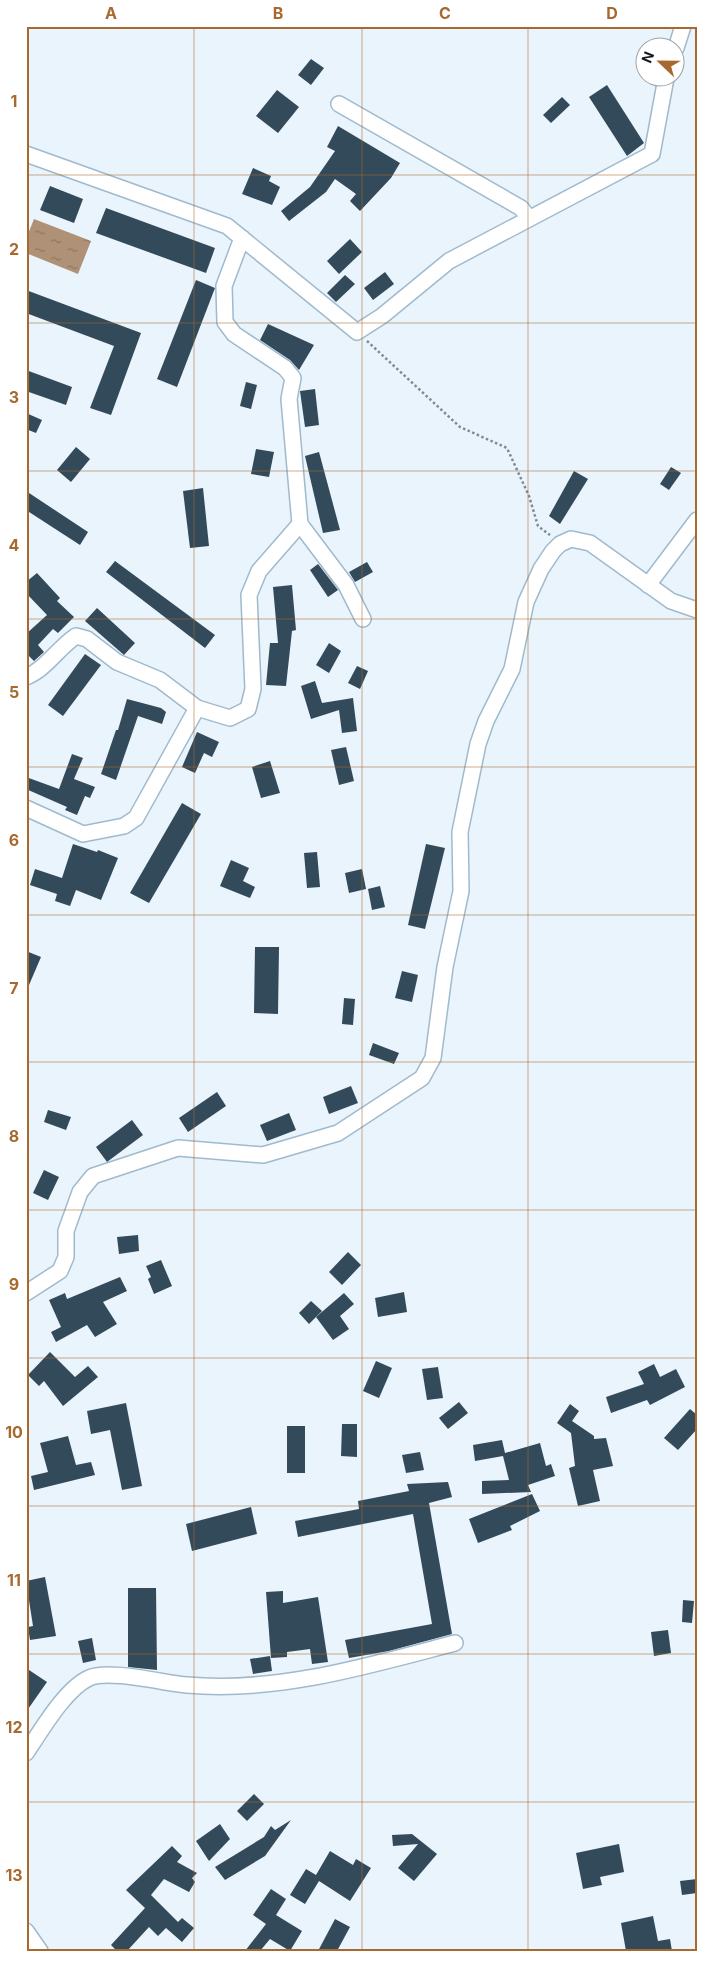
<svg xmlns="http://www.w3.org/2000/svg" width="723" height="1977" font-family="Inter,sans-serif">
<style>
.water{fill:url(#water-ripples)}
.building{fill:#334a5a}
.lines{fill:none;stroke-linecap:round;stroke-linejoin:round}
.minor-casing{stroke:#a0bacd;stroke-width:18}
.path{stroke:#808a92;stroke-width:2.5;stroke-dasharray:2.5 2.5;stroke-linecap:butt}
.minor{stroke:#fff;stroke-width:15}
.grid{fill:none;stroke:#a7692e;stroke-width:1;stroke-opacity:0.55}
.neatline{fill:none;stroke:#a7692e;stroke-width:2}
.grid-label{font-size:16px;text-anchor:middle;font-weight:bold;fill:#a7692e}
</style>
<defs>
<pattern id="water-ripples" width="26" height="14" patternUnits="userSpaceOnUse" patternTransform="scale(1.25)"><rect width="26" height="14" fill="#af9177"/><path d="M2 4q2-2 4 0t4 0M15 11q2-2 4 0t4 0" fill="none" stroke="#8d7661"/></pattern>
</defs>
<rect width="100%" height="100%" fill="#e9f4fc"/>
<polygon class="water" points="34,219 91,241 78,274 26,253 26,239"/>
<g class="building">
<polygon points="311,59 324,68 311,85 298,75"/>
<polygon points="607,85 644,143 627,156 589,97"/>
<polygon points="277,90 299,107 278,133 256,116"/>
<polygon points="562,97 570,105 551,123 543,115"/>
<polygon points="338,126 400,163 391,178 360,211 350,201 356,194 335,179 326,192 289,221 281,211 310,187 335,151 327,147"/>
<polygon points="253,168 271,176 269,181 280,187 272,205 242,194"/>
<polygon points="50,186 83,199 74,223 40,210"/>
<polygon points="106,208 215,248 206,273 96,233"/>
<polygon points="350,239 362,252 339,274 327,261"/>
<polygon points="385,272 394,284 373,300 364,288"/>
<polygon points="345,275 355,284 336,302 327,293"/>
<polygon points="196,280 215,288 177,387 157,379"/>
<polygon points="26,290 141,333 111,415 90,408 114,346 26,313"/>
<polygon points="268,324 314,345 299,370 290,360 260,340"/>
<polygon points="26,370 72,387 66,405 26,391"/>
<polygon points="246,382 257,385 251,409 240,406"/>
<polygon points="315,389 319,425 305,427 300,391"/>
<polygon points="26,413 42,420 36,433 26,429"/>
<polygon points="76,447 90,459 71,482 57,470"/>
<polygon points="256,449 274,452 269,477 251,474"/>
<polygon points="319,452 340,530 323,533 305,456"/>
<polygon points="671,467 681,473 669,490 660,484"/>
<polygon points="574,471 588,479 560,524 549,516"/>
<polygon points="203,488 209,546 190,548 183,491"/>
<polygon points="26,491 88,532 80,545 26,510"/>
<polygon points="115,561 215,635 205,648 106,572"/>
<polygon points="367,562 373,572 355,582 349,572"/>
<polygon points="318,564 338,590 328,597 310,570"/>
<polygon points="37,573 60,598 57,601 74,617 58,633 53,629 38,645 44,652 34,661 28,655 26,657 26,634 47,615 26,593 26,582"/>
<polygon points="292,585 296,630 292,631 286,686 266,685 270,643 278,643 273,587"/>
<polygon points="97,608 135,643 124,655 85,621"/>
<polygon points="329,643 341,651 329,673 316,665"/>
<polygon points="85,654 101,665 63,716 48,705"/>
<polygon points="357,666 368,671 360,689 348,683"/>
<polygon points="315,681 322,703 353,698 357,731 342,733 339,710 311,719 301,686"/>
<polygon points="127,699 161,708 166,712 162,724 138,716 116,780 101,774 116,730 118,730"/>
<polygon points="197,732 219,742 212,757 204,753 195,773 182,767"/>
<polygon points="346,747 354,781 339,785 331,750"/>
<polygon points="72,754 83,758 74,779 95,787 90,798 85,796 77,815 65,810 67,807 26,789 26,777 59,789"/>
<polygon points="270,761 280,793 261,798 252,767"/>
<polygon points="182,803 201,814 149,903 130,893"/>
<polygon points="73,844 97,852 98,850 118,858 101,900 76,890 70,906 55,901 57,894 30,885 35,869 62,878"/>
<polygon points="426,844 445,848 425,929 408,925"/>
<polygon points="317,852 320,887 307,888 304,853"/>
<polygon points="231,860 249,868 243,881 255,887 250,898 220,886"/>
<polygon points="362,869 366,889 349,893 345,873"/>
<polygon points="380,886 385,907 372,910 368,889"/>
<polygon points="255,947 279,947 278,1014 254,1013"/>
<polygon points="26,951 41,957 26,992"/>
<polygon points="402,971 418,975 412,1002 395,998"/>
<polygon points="344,998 355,999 353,1025 342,1024"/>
<polygon points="373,1043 399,1053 394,1064 369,1055"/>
<polygon points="351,1086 358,1103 329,1114 323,1097"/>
<polygon points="217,1092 226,1106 188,1132 179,1118"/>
<polygon points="48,1110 71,1117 66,1130 44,1122"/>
<polygon points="289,1113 296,1130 267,1141 260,1125"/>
<polygon points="132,1120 143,1135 107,1162 96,1147"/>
<polygon points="44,1170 59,1177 48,1200 33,1193"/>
<polygon points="138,1235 139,1251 119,1254 117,1237"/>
<polygon points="348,1252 361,1265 342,1285 329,1272"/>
<polygon points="161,1260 172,1286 154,1294 148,1279 151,1277 146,1266"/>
<polygon points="120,1277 127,1291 103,1302 117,1324 95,1337 87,1325 56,1342 51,1332 61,1327 49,1300 65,1293 67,1299"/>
<polygon points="404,1292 407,1312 378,1317 375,1298"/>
<polygon points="344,1293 354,1304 340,1316 349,1329 333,1340 316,1317"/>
<polygon points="311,1301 322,1311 309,1324 299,1313"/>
<polygon points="50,1352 75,1377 88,1366 98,1377 63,1406 44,1381 39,1386 28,1375"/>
<polygon points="376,1361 392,1368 379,1398 363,1391"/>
<polygon points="654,1364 660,1377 676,1369 685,1387 650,1405 647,1400 611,1413 606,1397 644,1384 638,1372"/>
<polygon points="438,1367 443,1398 427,1400 422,1369"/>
<polygon points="459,1402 468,1413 448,1429 439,1418"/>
<polygon points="126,1403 142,1486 122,1490 110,1430 91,1434 87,1411"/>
<polygon points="570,1404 579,1411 572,1421 594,1436 594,1439 606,1438 613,1466 593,1470 600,1501 578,1506 569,1468 575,1466 571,1433 557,1423"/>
<polygon points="690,1409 697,1415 697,1429 678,1450 664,1438"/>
<polygon points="342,1424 357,1424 357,1457 341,1456"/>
<rect x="287" y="1426" width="18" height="47"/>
<polygon points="68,1436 76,1465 91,1462 95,1475 34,1490 31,1476 48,1472 40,1443"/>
<polygon points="502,1440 505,1453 540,1443 546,1466 551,1464 555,1476 528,1485 531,1492 482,1494 482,1481 509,1480 503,1456 475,1461 473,1445"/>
<polygon points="420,1452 424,1470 406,1473 402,1455"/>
<polygon points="448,1482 452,1497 429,1503 452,1634 389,1651 349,1658 345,1640 432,1624 413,1514 298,1537 295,1521 359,1509 358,1501 409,1491 407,1484"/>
<polygon points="532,1494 540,1511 510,1526 512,1530 478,1543 469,1519"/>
<polygon points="251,1507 257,1534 192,1551 186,1524"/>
<polygon points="45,1577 56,1636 30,1640 28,1627 33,1626 26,1581"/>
<polygon points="128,1588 156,1588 157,1670 128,1667"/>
<polygon points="283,1591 283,1603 318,1597 328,1662 312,1664 310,1649 287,1652 287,1657 271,1658 266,1592"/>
<polygon points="683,1600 694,1601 692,1623 682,1622"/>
<polygon points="668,1630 671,1653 654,1656 651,1632"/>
<polygon points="92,1638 96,1660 83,1663 78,1641"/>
<polygon points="270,1656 272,1671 253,1674 250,1659"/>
<polygon points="26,1668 47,1682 26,1712"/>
<polygon points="254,1794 264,1804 247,1821 237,1811"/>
<polygon points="291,1820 265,1856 225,1880 215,1867 264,1837 271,1826 275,1830"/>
<polygon points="220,1824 230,1839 209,1861 196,1841"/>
<polygon points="412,1834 437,1854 414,1881 398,1868 418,1844 393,1846 392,1835"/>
<polygon points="619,1844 624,1872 600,1877 602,1885 583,1889 576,1853"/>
<polygon points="172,1846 182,1856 177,1862 197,1873 192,1878 195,1882 189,1892 164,1879 151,1895 178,1922 182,1918 194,1928 182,1942 166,1928 158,1936 149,1927 127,1951 117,1951 111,1945 145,1908 126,1890"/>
<polygon points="330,1851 353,1865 356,1859 371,1868 350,1901 319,1881 305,1904 290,1895 306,1869 316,1875"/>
<polygon points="697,1879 697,1893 682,1895 680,1881"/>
<polygon points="271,1889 286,1899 276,1915 302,1931 290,1951 270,1939 260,1951 245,1951 266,1924 253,1915"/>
<polygon points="653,1916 658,1941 670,1939 672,1951 626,1951 621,1923"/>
<polygon points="335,1919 350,1927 337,1951 318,1951"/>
</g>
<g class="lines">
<defs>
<g id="minor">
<polyline points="676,48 683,26"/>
<polyline points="339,104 521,208 529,218"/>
<polyline points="26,154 227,226 357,332 382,316 449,261 652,154 666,78"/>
<polyline points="242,238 224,286 225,322 234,334 285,368 293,378 289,399 300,524 346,585 363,619"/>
<polyline points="648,585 697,520"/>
<path d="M26 677C46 669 58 648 76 636L87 639 117 662 160 680 197 708 230 718 248 709 253 689 249 595 259 571 300 524"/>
<polyline points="26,808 83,834 124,826 136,818 197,708"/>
<polyline points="26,1293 60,1271 66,1257 66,1231 80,1192 93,1176 178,1148 263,1155 338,1133 422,1078 433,1058 445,967 461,891 460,832 478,744 486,721 512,669 526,602 541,569 553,551 560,544 571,539 590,543 671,601 697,610"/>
<path d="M26 1753C41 1731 65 1689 89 1678 108 1669 164 1683 187 1685 278 1693 367 1666 455 1643"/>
<polyline points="26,1931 40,1951"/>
</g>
</defs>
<use href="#minor" class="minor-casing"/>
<polyline class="path" points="367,341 460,427 507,448 529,496 538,526 550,535"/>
<use href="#minor" class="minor"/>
</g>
<path class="grid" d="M194 26V1951M362 26V1951M528 26V1951M26 175H697M26 323H697M26 471H697M26 619H697M26 767H697M26 915H697M26 1062H697M26 1210H697M26 1358H697M26 1506H697M26 1654H697M26 1802H697"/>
<rect width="723" height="1977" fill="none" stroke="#ffffff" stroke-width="55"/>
<g transform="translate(660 62) rotate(292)"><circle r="24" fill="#ffffff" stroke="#9fa3a6"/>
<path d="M0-4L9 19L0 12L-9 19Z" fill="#a7692e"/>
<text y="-8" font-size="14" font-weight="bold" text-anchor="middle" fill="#101920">N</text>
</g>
<rect x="28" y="28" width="668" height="1922" class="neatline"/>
<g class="grid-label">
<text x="111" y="19">A</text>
<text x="278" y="19">B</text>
<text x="445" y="19">C</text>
<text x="612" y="19">D</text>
<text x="14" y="107">1</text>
<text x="14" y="255">2</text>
<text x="14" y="403">3</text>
<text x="14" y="551">4</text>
<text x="14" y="698">5</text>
<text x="14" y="846">6</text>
<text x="14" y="994">7</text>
<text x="14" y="1142">8</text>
<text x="14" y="1290">9</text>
<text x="14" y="1438">10</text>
<text x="14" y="1586">11</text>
<text x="14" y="1733">12</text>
<text x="14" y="1881">13</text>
</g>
</svg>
